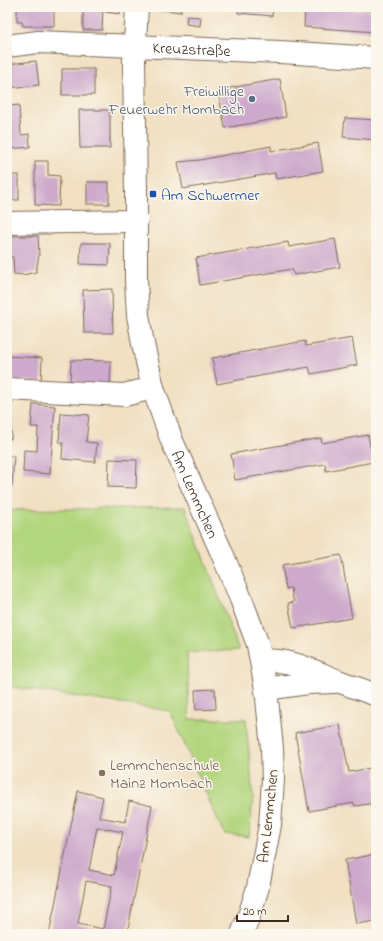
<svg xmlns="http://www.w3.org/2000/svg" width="383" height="941" font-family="'Indie Flower',sans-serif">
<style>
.green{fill:#b2d67e;stroke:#76804e}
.building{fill:#cda9cc;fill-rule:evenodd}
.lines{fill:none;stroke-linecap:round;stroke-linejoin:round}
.minor-casing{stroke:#7b6a57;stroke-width:24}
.minor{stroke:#fff;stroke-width:22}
.service-dot{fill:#5c6f8a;stroke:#fbf7ec;stroke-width:1.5}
.transit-dot{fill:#1a4fb4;stroke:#fbf7ec;stroke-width:1.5}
.education-dot{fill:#8d6e63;stroke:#fbf7ec;stroke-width:1.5}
.labels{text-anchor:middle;stroke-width:3;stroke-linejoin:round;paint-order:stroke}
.street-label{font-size:16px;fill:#3b2a1e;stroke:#fbf7ec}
.service-label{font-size:16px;fill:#4e5e75;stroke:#fbf7ec;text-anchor:end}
.transit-label{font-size:16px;fill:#164399;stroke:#fbf7ec;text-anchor:start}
.education-label{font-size:16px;fill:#785e54;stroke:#fbf7ec;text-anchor:start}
</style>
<rect width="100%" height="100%" fill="#fbf7ec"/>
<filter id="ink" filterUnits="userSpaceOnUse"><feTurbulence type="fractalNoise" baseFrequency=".025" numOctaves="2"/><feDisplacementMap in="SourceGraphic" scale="8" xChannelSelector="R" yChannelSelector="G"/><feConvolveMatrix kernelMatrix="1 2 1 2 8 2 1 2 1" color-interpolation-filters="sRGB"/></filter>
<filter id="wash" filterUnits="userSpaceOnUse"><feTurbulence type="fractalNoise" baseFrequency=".012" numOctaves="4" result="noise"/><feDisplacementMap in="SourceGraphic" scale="16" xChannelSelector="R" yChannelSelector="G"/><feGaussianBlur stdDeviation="0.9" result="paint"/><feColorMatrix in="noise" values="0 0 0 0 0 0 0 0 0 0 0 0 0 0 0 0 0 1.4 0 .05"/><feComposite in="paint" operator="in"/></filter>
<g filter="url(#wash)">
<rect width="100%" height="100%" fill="#f1e0c2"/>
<polygon class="green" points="185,507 239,650 187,653 189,719 246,719 253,797 249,837 224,834 170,711 7,686 7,510"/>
<g id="blocks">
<g class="building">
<polygon points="17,7 54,7 54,26 23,26 22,22 17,22"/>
<polygon points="83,7 103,7 102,30 83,30"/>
<polygon points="105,7 121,7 120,14 105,12"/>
<polygon points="153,7 181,7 181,12 153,9"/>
<polygon points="238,7 273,7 272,16 238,13"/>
<polygon points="305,7 317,7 376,11 376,32 304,27"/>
<polygon points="187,16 201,17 200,26 186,24"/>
<polygon points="36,61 39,85 7,88 7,64"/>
<rect x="62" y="69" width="32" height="26"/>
<polygon points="280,79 286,117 225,128 218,90"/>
<polygon points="19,105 21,135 29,134 30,147 9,149 7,135 12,135 9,106"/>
<polygon points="79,110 110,110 110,148 80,148"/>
<polygon points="345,118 376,120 376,140 343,137"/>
<polygon points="318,143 323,171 276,179 275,173 183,189 178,162 200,160 271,146 271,151"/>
<polygon points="35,161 48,161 48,175 60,176 59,206 35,205"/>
<rect x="7" y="175" width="12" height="25"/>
<rect x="87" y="182" width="22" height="22"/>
<polygon points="7,236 38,236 39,255 36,272 23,275 14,274 13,257 7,257"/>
<polygon points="335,239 340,267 294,275 292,269 200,285 196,258 288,242 289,247"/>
<polygon points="81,243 110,243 109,265 80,264"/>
<polygon points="112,289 113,333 84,333 83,290"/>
<polygon points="352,338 357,365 311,374 309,367 217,384 212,358 305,341 306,346"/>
<polygon points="7,356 42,358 41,382 7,380"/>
<polygon points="71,360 111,361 110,385 70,384"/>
<polygon points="33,404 55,406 50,474 23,472 24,450 37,451 38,427 31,427"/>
<polygon points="7,413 12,413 11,439 7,439"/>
<polygon points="61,413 89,415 86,442 97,443 95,462 62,459 63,442 59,442"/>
<polygon points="368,435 373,462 326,471 325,464 235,480 231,454 321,438 322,443"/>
<polygon points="7,456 14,456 12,486 7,486"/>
<polygon points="109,459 137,460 136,488 108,487"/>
<polygon points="341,555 352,618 293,628 288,603 294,602 292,595 291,588 286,589 282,565"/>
<polygon points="215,689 216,709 196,710 195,690"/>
<polygon points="340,725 349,772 376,767 376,803 355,806 354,803 309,811 295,733"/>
<path d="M78 791 103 797 99 817 125 822 129 801 152 806 127 934H49ZM97 827 123 832 114 875 89 870ZM86 881 112 886 103 929 78 924Z"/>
<polygon points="372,855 373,860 376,859 376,921 356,924 345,860"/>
</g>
</g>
</g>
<g filter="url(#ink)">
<use href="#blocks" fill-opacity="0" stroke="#7b6a57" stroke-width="1"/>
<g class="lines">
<defs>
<g id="minor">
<path id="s1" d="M137 7 134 61 136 193V281L138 315 143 344 153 388 172 441 221 551 241 599 258 645 266 689 272 748 273 780 270 825 258 887 250 913 242 934"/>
<path id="s2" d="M7 46 38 42 280 52 376 58"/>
<polyline points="7,223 135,221"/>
<polyline points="7,389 124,395 153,388"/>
<path d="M262 661C289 658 314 671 338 681 351 686 363 690 376 695"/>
<polyline points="266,689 308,683 334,682"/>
</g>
</defs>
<use href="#minor" class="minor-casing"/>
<use href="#minor" class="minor"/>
</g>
</g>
<circle class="service-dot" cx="252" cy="99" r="4"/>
<rect class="transit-dot" x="149" y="190" width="8" height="8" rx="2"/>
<circle class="education-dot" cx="102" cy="773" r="4"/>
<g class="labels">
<g class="street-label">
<text dy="6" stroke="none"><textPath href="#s2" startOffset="185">Kreuzstraße</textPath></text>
<text dy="6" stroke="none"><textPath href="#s1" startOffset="497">Am Lemmchen</textPath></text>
<text transform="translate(267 816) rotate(-84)" y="6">Am Lemmchen</text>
</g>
<g class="service-label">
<text x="244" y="96">Freiwillige<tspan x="244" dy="18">Feuerwehr Mombach</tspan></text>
</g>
<g class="transit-label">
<text x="161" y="200">Am Schwermer</text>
</g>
<g class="education-label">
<text x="110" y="770">Lemmchenschule<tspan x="110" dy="18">Mainz Mombach</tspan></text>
</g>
</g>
<rect width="383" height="941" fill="none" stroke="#fbf7ec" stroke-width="24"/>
<path d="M237 915v6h51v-6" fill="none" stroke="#3b2a1e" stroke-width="2"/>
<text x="243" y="915" font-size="12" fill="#3b2a1e" stroke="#fbf7ec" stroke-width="3" paint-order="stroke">20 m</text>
</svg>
